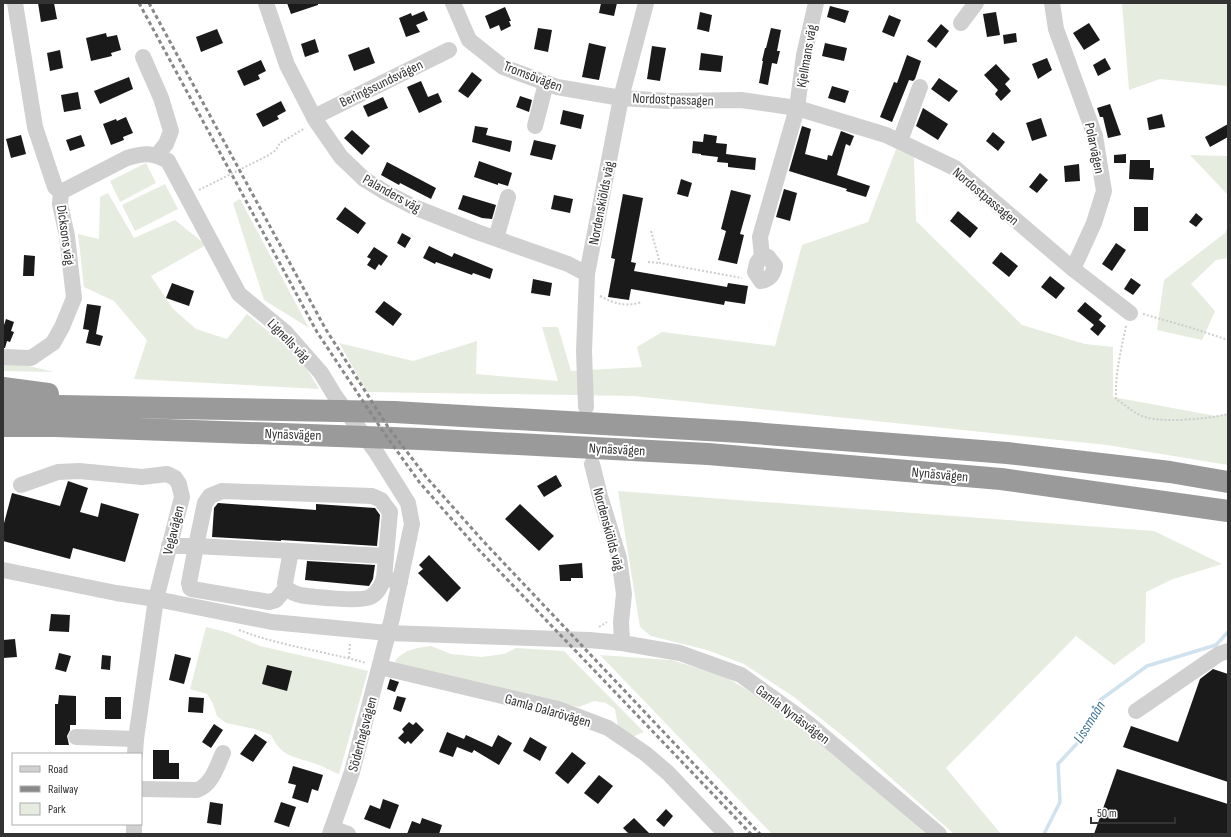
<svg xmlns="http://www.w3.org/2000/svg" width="1231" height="837" font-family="'Sofia Sans Condensed',sans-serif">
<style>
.green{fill:#e6ecdf}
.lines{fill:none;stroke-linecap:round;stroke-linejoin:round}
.stream{stroke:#cfe2ee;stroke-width:3.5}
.building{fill:#1a1a1a}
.path{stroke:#cdcdcd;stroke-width:2;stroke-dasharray:2 2;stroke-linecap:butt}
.minor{stroke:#d0d0d0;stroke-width:16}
.highway{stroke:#9a9a9a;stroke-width:22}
.rail{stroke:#888;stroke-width:3;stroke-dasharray:4 3;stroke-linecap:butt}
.labels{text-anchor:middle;stroke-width:4;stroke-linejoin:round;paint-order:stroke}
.street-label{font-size:14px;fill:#333;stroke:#fff}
.water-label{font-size:15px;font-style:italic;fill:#3f7597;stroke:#fff}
</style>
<rect width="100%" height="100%" fill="#fff"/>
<g class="green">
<polygon points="1122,3 1228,3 1228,86 1160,79 1129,90"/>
<polygon points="896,149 914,157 916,221 1022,325 1085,344 1113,347 1113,397 1216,416 1228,414 1228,465 1107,445 634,396 367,392 339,343 413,361 477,341 476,374 558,381 542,327 558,327 571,371 642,367 637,347 662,332 775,346 802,245 868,222"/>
<polygon points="1190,155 1228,156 1228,195"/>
<polygon points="146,163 156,183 120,202 110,181"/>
<polygon points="165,184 178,209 135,231 122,205"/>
<polygon points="108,193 134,238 175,220 206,245 151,276 173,309 196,329 227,339 247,314 299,356 319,389 134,379 147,340 114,301 84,287 78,234 99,239 100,197"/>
<polygon points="240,199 309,328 264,300 233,203"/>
<polygon points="1228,227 1228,258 1216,260 1191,284 1215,311 1202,340 1157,330 1164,280 1225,233"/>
<polygon points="3,360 54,372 3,371"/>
<polygon points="618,491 1154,531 1222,564 1173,579 1146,592 1145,642 1114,665 1076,636 946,768 1001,834 954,834 854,745 794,697 744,664 707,650 651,636 640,627"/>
<path d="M206 627 226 632 260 646 356 668 368 671 339 774C330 771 322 765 313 763 291 755 283 758 271 735L255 729 226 723 217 716 213 704 207 694 190 689Z"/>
<path d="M431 646 451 654 481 657 504 654 516 648 564 651 644 732 632 737 618 727 615 709 606 703 594 701 579 707 550 702 398 664 395 661C404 649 417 648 431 646Z"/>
<polygon points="600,655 671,660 722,675 765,700 798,723 926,834 772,834"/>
</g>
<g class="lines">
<polyline class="stream" points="1044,834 1060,802 1058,764 1082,738 1100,700 1147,666 1216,645 1228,632"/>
</g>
<g class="building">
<polygon points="38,3 54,3 57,19 41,22"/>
<polygon points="287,3 318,3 318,5 291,14"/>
<polygon points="601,3 617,3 614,16 599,13"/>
<polygon points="830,6 849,11 845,23 827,17"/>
<polygon points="505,7 511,21 509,21 511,26 501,31 499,25 490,29 485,16"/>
<polygon points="424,11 428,20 416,25 420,32 406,37 399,18 411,13 412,16"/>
<polygon points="700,12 712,15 709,32 697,29"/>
<polygon points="996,12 1000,35 987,37 983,14"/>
<polygon points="889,15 901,20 894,37 882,32"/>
<polygon points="1089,23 1100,40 1084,50 1073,33"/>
<polygon points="941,24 949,31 936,48 927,41"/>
<polygon points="538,28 552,30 548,52 534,49"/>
<polygon points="771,28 781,30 777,51 780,51 777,64 772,63 768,85 759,83 763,61 762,61 765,48 766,48"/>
<polygon points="217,29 223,43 201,52 196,37"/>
<polygon points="106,33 107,37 117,35 121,50 111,53 112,56 91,61 86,38"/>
<polygon points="1016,33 1017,42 1004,44 1003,35"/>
<polygon points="315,39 319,52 305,57 301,44"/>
<polygon points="589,43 606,47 599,80 582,77"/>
<polygon points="825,43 847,48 844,61 822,56"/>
<polygon points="652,46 666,48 660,81 647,79"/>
<polygon points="369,47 375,63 354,71 348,55"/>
<polygon points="60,50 63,68 50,71 47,53"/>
<polygon points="701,53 723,56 721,72 699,70"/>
<polygon points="907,55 921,61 915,79 913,81 909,80 892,122 880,117 894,82 897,83"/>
<polygon points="1047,58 1052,70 1038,79 1032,64"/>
<polygon points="1105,58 1111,69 1098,76 1093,65"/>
<polygon points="261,60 266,71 258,75 260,79 244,86 237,71"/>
<polygon points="996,64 1010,79 1005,84 1011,91 1001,101 995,94 998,90 984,75"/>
<polygon points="472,72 482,80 468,98 458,91"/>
<polygon points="129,77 133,89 100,104 94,91"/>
<polygon points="939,78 958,91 949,102 931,89"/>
<polygon points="421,81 428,97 438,93 442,102 419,113 407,87"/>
<polygon points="832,86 849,91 845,103 828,98"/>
<polygon points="78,92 81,109 64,112 61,95"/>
<polygon points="520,96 532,100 529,112 516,107"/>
<polygon points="383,97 388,108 368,117 363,106"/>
<polygon points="281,101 286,111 277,116 279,119 263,127 256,114"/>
<polygon points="1110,104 1121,135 1108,138 1103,117 1100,117 1097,108"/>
<polygon points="923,108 948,124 938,140 916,126"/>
<polygon points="563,110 584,115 581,129 560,124"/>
<polygon points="1162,114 1165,127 1149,130 1147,118"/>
<polygon points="126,117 133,133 123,137 124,140 111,145 103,124 116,119 117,121"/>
<polygon points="1041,118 1047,136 1032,141 1026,123"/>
<polygon points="1228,124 1228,137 1210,147 1205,137"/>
<polygon points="475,126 488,128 486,135 512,141 510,152 472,142"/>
<polygon points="802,126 811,129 805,154 827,160 828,155 832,156 841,131 854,136 850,146 846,144 837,175 870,186 866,197 846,191 847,189 789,171"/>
<polygon points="352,130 370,146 362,155 344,138"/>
<polygon points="993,132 1005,142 998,151 986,141"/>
<polygon points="704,134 717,136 716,143 727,144 726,154 756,158 755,170 728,167 728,163 717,162 718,157 701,155 701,154 692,153 693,141 703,142"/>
<polygon points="21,135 26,154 11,158 6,139"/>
<polygon points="81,135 85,146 70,151 66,140"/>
<polygon points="534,140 556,145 552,160 530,155"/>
<polygon points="1126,154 1126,163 1114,163 1114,155"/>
<polygon points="1130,160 1150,160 1150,168 1154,168 1153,180 1129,179"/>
<polygon points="479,161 512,173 508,186 498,183 498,185 474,177"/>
<polygon points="387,162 436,188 431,199 400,183 399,185 381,175"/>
<polygon points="1079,164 1080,181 1065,182 1064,166"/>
<polygon points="1040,173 1048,180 1037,193 1029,187"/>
<polygon points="681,179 692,183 688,197 677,194"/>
<polygon points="784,189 797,193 790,221 776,217"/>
<polygon points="731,190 751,195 740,234 744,235 737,264 718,260 726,231 721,229"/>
<polygon points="623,194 643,198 631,262 636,263 634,271 727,287 728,283 748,286 745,304 725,301 724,305 631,289 629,300 608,297 615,259 611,258"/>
<polygon points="463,195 496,205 492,219 482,218 458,209"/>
<polygon points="554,195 573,199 570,213 551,209"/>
<polygon points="345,207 366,223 358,234 336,219"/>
<rect x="1134" y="207" width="14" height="24"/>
<polygon points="958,211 978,228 970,238 950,221"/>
<polygon points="1196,213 1203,219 1196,227 1189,222"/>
<polygon points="402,233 411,238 405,248 397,243"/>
<polygon points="1116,243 1126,250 1112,271 1102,264"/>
<polygon points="429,246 452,257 454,253 493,269 490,279 473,273 472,275 436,262 435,264 423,258"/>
<polygon points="374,247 388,256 381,266 379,264 375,270 367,265 371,259 367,257"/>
<polygon points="1001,252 1018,266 1009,277 992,263"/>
<polygon points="24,255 35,256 34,276 23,276"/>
<polygon points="1050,276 1065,288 1056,299 1041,287"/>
<polygon points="1131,278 1141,285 1133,295 1124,289"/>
<polygon points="533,279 552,283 550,296 531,293"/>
<polygon points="172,283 194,291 189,306 166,298"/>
<polygon points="384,301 402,314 393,326 375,312"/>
<polygon points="1085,302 1102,316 1098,321 1099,320 1106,326 1098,336 1090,329 1094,325 1077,311"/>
<polygon points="87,304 101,306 96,334 103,336 100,346 86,343 89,330 83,329"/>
<polygon points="6,319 14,322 11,331 14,332 10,342 7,341 5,348 3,348 3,328"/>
<polygon points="556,475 562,486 544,497 537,486"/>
<polygon points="68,481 88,488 80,512 98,517 101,503 139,514 125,562 73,548 70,559 3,541 3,527 12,493 60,506"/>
<polygon points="218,503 316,510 316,504 375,508 380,515 377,546 281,540 281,541 212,537 214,508"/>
<polygon points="520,504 554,536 539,551 505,519"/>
<polygon points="429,555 461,588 447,602 418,573 423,569 419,565"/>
<polygon points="307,561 375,565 373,579 369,586 305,580"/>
<polygon points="582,563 583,578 571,578 571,581 560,581 559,565"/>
<polygon points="51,614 70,615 69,632 49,631"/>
<polygon points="15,639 17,657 3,658 3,640"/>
<polygon points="59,653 71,656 66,672 55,669"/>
<polygon points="175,654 191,658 184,684 169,680"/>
<polygon points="102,655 111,656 110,670 101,669"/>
<polygon points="267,665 292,671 287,691 262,684"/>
<polygon points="1213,669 1228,674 1228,782 1123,747 1131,726 1178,742 1200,679"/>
<polygon points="390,679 399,682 395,692 387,689"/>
<polygon points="59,695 76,696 76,725 70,725 70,730 67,736 69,745 55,745 55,704 58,704"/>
<polygon points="397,696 406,698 401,712 393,709"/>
<rect x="105" y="697" width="16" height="22"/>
<polygon points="189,697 204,698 203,713 188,712"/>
<polygon points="409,722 413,725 416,722 424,730 411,744 408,741 405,744 398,738 404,732 402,729"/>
<polygon points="214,724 223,730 211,748 202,742"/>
<polygon points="447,732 464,739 466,735 492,747 498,735 512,743 499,765 474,750 472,753 457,747 453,757 439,752"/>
<polygon points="255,734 267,742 253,762 240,754"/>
<polygon points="530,737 547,747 540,761 523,751"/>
<polygon points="153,750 169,750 169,763 179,763 179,779 153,779"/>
<polygon points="572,752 586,763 568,784 555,773"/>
<polygon points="293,766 323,775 318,791 312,789 308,803 292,798 296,785 288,783"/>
<polygon points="1117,769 1228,804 1228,834 1094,834"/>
<polygon points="599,775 613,786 598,804 584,793"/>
<polygon points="383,799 399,805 390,829 364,819 370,805 380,809"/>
<polygon points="210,802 223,804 221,825 207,823"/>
<polygon points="281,802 296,807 289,827 274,822"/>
<polygon points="666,809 673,816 664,827 656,820"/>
<polygon points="422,818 442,825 439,834 407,834 412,821 420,824"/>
<polygon points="634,818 650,834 629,834 623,828"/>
</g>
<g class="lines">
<g class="path">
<polyline points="199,190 269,155 276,150 280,143 305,128"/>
<polyline points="651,231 660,263 742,278"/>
<polyline points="648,262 660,263"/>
<path d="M600 296C615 304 626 307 642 302"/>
<polyline points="1143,314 1192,328 1228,340"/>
<path d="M1126 326C1121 350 1115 374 1116 399 1124 404 1136 415 1145 417 1165 423 1208 419 1228 414"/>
<polyline points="599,627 607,622"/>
<path d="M239 630C280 646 324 651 366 663"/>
<polyline points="349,658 350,643"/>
</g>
<g class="minor">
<polyline points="266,3 287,65 316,121 341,157 364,179 385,192 414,207 477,232 568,264 587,274"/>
<polyline points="453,3 469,40 503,67 557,87 621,98 669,101 741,100 797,108 886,135 955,168 1073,269 1130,313"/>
<polyline points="1052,3 1056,29 1095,136 1104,191 1094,223 1073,269"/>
<polyline points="961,23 976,3"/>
<polyline points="143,57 161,98 171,131 166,144 157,155"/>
<polyline points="314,117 449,50"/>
<polyline points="535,126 546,83"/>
<polyline points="900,141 920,87"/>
<path d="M61 192 127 158C144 153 152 152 168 161L239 294 286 333 321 373 335 396 376 452 408 503 412 524 392 618 352 772 330 834"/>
<polyline points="496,238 508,197"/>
<path d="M762 256 768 257 775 266C773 275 770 279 761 281L755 272 757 263 762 256 760 237 797 108 804 55 816 3"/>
<polyline points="3,357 31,358 53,343 62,327 74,298 67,236 60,204 61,192 55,187 35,127 15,3"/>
<polyline points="586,407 584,351 587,274 621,98 646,3"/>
<polyline points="592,464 600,496 619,558 624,594 621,622 622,643"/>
<polyline points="21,485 58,472 79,471 142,477 167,474 175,478 179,484 182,497 156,599 136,739 135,754"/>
<polyline points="169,546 196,546 205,503 210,496 222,491 372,496 381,500 390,512 384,578 400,582"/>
<path d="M291 551 285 583 286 588C290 591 295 594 300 595 312 597 361 602 370 597 378 593 381 586 384 578"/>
<polyline points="3,570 116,593 156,599 272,622 388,633 589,640 622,643 680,653 741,675 809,724 939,834"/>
<polyline points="286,588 276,600 269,602 192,589 190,588 189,583 196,546 386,556"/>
<polyline points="380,667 558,709 608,728 646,754 668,773 726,834"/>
<polyline points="1136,711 1219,654 1228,651"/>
<polyline points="76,737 136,739"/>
<path d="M141 789 197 790C212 785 217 766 223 753"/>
<polyline points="134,824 134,834"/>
<polyline points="332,828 348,834"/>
</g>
<g class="highway">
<polyline points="3,388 48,394"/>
<polyline points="3,405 394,412 741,432 1007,453 1170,472 1228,482"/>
<polyline points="3,426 55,426 420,439 708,454 1001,479 1228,511"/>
</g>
<g class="rail">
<polyline points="139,3 317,332 382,430 420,483 478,549 751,834"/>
<polyline points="149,3 325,328 388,427 427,478 484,542 760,834"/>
</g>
</g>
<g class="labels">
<g class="street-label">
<text transform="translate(806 56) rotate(-80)" y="5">Kjellmans väg</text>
<text transform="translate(533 76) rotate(21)" y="5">Tromsövägen</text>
<text transform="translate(381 83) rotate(-26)" y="5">Beringssundsvägen</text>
<text transform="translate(673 99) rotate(2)" y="5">Nordostpassagen</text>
<text transform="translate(1095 148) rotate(78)" y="5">Polarvägen</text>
<text transform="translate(392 193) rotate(29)" y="5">Palanders väg</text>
<text transform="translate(986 196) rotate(40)" y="5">Nordostpassagen</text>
<text transform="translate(601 203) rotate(-79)" y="5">Nordenskiölds väg</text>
<text transform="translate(66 235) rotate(82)" y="5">Dicksons väg</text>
<text transform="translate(289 340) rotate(46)" y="5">Lignells väg</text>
<text transform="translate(293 434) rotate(2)" y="5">Nynäsvägen</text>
<text transform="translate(617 449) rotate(3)" y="5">Nynäsvägen</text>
<text transform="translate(940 474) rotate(5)" y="5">Nynäsvägen</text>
<text transform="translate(609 529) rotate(75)" y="5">Nordenskiölds väg</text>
<text transform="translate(173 530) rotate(-76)" y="5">Vegavägen</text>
<text transform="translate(548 710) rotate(16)" y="5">Gamla Dalarövägen</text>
<text transform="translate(793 714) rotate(37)" y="5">Gamla Nynäsvägen</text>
<text transform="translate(362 734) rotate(-75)" y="5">Söderhagsvägen</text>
</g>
<g class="water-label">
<text transform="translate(1089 722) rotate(-58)" y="5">Lissmaån</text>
</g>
</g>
<rect width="1231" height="837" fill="none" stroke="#333333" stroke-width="8"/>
<rect x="12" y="753" width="130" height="72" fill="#ffffff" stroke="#adadad"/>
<rect x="20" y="766" width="20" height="6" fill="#d0d0d0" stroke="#adadad"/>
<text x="48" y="773" font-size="12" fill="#333333">Road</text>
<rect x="20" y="786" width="20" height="6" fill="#888888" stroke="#adadad"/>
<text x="48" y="793" font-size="12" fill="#333333">Railway</text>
<rect x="20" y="803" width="20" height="12" fill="#e6ecdf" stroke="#adadad"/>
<text x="48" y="813" font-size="12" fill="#333333">Park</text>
<path d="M1091 817v6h84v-6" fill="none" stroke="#333333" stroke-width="2"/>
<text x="1097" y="817" font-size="12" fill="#333333" stroke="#ffffff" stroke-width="3" paint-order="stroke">50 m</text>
</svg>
